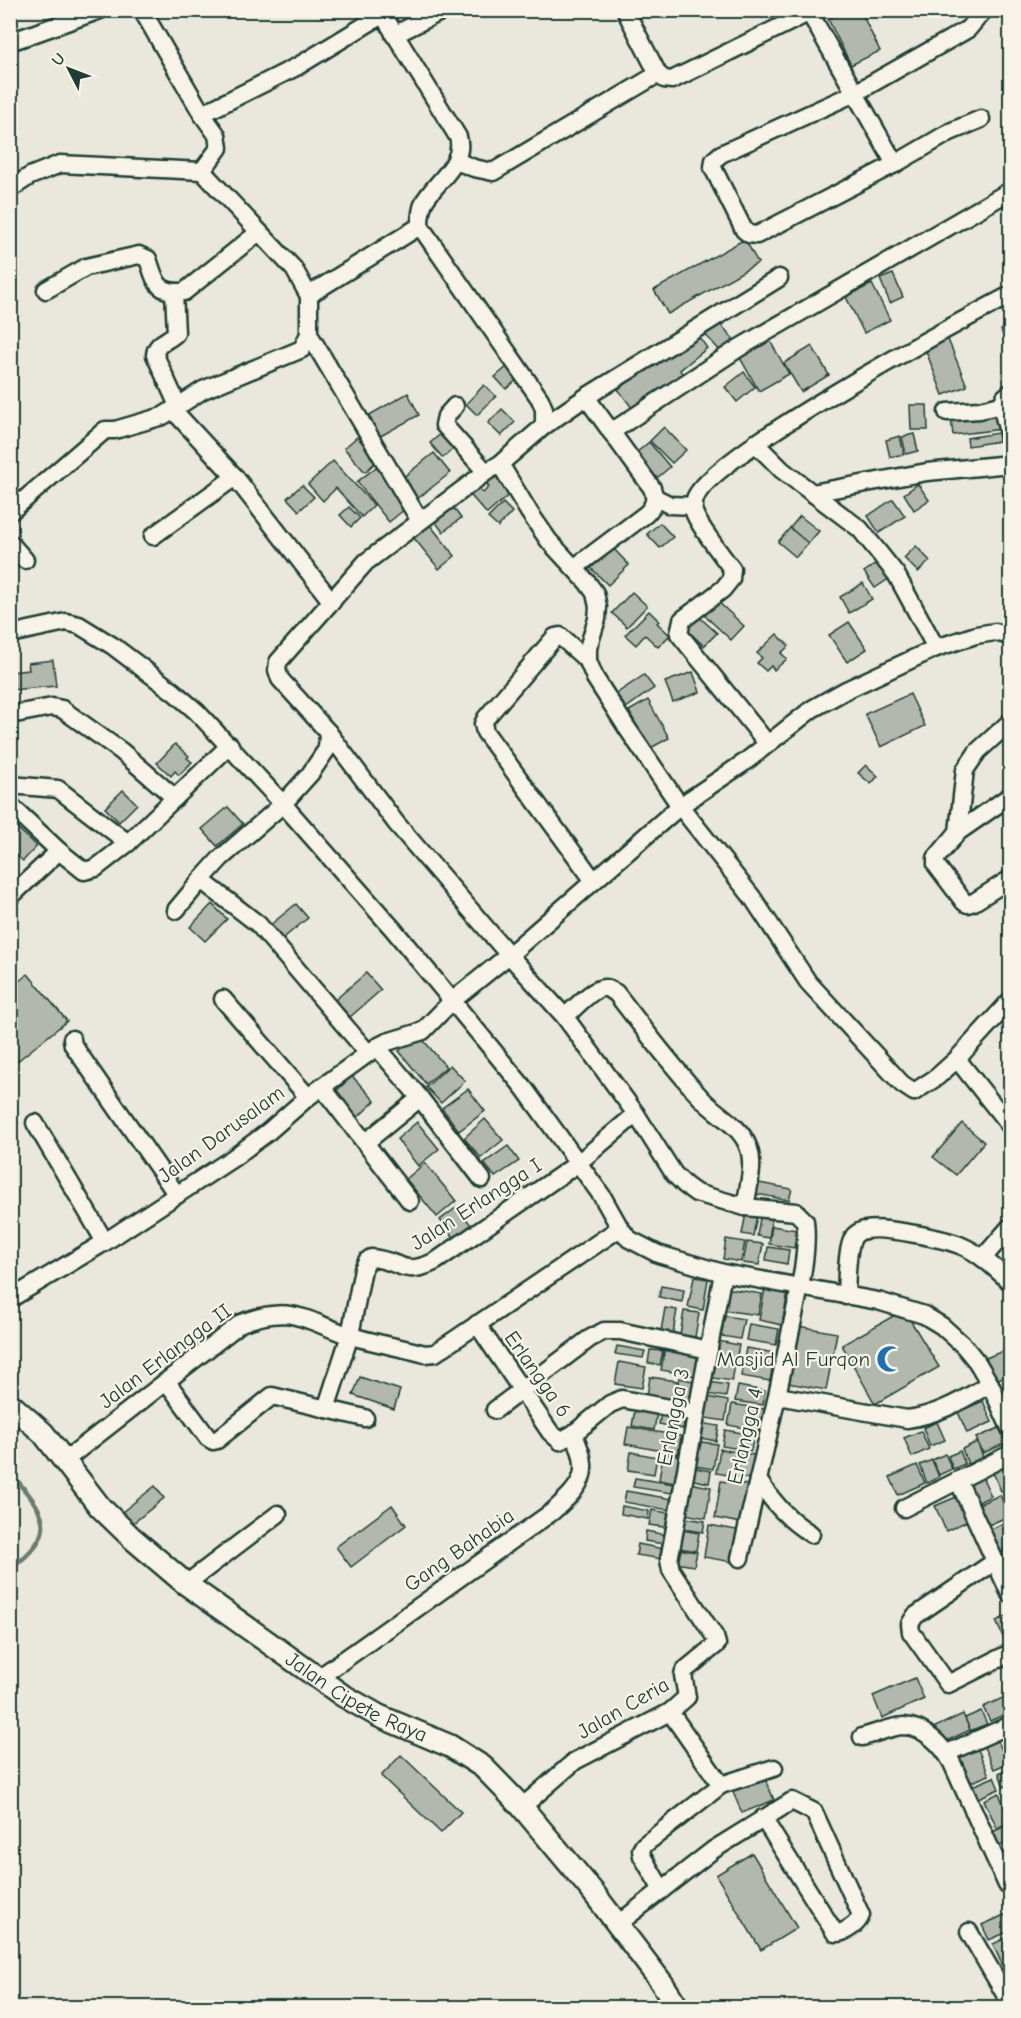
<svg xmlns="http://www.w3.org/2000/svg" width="1021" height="2018" font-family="'Comic Neue',sans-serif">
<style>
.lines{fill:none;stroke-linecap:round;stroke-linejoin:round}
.stream{stroke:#6a7c72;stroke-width:5}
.building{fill:#b2b8ae;stroke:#1f3d34;stroke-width:1.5}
.minor-casing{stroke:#1f3d34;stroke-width:21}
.major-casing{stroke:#1f3d34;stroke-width:26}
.minor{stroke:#f7f3e8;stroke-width:16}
.major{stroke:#f7f3e8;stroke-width:21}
.labels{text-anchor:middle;stroke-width:4.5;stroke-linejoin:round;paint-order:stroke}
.street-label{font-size:21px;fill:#1f3d34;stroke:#f7f3e8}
.poi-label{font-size:21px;fill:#1f3d34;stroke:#f7f3e8;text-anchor:end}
</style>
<rect width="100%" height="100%" fill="#eae8dd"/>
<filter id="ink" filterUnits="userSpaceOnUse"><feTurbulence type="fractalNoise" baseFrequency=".0167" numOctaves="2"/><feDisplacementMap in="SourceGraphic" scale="12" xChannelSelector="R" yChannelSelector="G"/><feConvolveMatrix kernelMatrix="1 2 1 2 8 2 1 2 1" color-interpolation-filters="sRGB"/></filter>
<g filter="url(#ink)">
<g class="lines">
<path class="stream" d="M10 1473C47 1514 60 1532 10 1569"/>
</g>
<g class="building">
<polygon points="846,10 860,10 880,51 851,65 828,19"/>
<polygon points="745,239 758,263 668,314 654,290"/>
<polygon points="893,274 903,297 890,303 880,279"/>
<polygon points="872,284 890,320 864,333 846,297"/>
<polygon points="716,319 736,342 723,354 702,331"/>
<polygon points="1010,326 1010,355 1001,330"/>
<polygon points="697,334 707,348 680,370 685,379 647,396 632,408 618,389"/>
<polygon points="947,337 967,386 943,395 924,346"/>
<polygon points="769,339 789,374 759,391 739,356"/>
<polygon points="812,346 829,375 801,392 784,363"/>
<polygon points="508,366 519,378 506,389 495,377"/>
<polygon points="744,372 755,387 737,402 725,387"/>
<polygon points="484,385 496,396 477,415 466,404"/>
<polygon points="408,393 419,415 375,439 364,418"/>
<polygon points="910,405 927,405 928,430 911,430"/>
<polygon points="502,409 515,422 501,436 488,423"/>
<polygon points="1000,413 1002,429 953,435 951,419"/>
<polygon points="664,427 686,450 672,463 650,441"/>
<polygon points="444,431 457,445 443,458 430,443"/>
<polygon points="998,433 999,441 968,446 967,438"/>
<polygon points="914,434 918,451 906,454 902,437"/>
<polygon points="900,436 904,454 890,457 886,440"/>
<polygon points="357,437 378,460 365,472 344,448"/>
<polygon points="649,442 670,467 657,478 636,453"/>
<polygon points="434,453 450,473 416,500 401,479"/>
<polygon points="333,461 374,505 362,517 336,488 323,501 308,484"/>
<polygon points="379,465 410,505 389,522 357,482"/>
<polygon points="493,473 511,493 487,514 466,490 474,483 483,493 489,487 485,481"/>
<polygon points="918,484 929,500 914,510 904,494"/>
<polygon points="302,485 314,497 299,511 287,498"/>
<polygon points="893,499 905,516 879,533 868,516"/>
<polygon points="449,502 461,518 443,532 431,516"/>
<polygon points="503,503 512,512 498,527 488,518"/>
<polygon points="349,507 360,518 351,527 340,515"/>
<polygon points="800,516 819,531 808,544 790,528"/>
<polygon points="426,520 455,556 439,569 410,533"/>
<polygon points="660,523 673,537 660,548 647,534"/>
<polygon points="790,528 808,543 796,557 778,542"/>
<polygon points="916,546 930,561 918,572 904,558"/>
<polygon points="613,548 629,565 608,585 591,568"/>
<polygon points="882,560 893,576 875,588 864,572"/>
<polygon points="863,583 872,599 849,613 840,597"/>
<polygon points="632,592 647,606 627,627 612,613"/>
<polygon points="715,599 744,626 731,640 702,613"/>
<polygon points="649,611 659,621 657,623 670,635 658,647 645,635 636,645 625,635"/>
<polygon points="696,614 717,633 704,646 684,627"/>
<polygon points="849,622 867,649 847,662 829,635"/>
<polygon points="777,634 789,646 781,653 787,659 774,670 771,666 766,671 757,663 762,658 757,653"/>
<polygon points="53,660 56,686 10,690 10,672 29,670 28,663"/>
<polygon points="693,672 700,692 673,702 665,682"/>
<polygon points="644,675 654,688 626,708 616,694"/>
<polygon points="910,694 925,726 881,747 865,714"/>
<polygon points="648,700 669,738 649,749 629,711"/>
<polygon points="175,744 189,756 187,758 192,762 179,775 175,771 171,776 157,763"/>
<polygon points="866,765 878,776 871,784 858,773"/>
<polygon points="123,790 137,804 119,822 105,808"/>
<polygon points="228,807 243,824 217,846 202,829"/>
<polygon points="14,825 37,846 23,861 10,850 10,829"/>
<polygon points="212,904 227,919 205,941 190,927"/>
<polygon points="296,904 308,918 281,940 269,926"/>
<polygon points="366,973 381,990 350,1017 335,1000"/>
<polygon points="28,974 67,1021 10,1067 10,988"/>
<polygon points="419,1035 446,1067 426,1084 399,1051"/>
<polygon points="450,1065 465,1081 441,1103 426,1087"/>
<polygon points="352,1076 375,1101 357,1118 334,1093"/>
<polygon points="468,1089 485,1111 459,1131 442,1108"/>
<polygon points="485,1119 503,1140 481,1158 464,1138"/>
<polygon points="417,1122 439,1149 418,1166 397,1139"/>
<polygon points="962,1123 984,1142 956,1175 933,1157"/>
<polygon points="508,1146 519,1161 495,1177 484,1163"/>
<polygon points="425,1163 456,1201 437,1217 406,1179"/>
<polygon points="759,1183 792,1189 789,1200 756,1194"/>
<polygon points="457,1207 471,1225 454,1238 440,1220"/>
<polygon points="746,1213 757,1215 753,1236 742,1234"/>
<polygon points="760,1218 772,1219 769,1238 757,1236"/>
<polygon points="772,1226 797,1230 794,1248 769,1244"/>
<polygon points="726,1239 745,1242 741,1262 723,1259"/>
<polygon points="747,1242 763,1244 759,1265 743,1263"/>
<polygon points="768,1247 789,1250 787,1264 766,1260"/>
<polygon points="694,1277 708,1279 703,1310 688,1307"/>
<polygon points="661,1286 684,1290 682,1302 659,1297"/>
<polygon points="726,1288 762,1294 758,1315 722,1310"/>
<polygon points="765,1288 788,1292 782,1325 759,1320"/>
<polygon points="665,1308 677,1310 673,1333 661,1331"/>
<polygon points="904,1310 939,1367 875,1404 842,1345"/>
<polygon points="684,1311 699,1313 695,1337 680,1335"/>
<polygon points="725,1316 744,1319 740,1339 721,1336"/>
<polygon points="749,1324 779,1329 776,1345 746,1340"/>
<polygon points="798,1326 837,1333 826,1390 788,1383"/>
<polygon points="713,1340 739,1345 732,1381 707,1377"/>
<polygon points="617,1346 645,1351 643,1358 615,1354"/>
<polygon points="665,1347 700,1353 696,1376 661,1370"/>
<polygon points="746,1348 775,1353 770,1381 741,1376"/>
<polygon points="1010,1348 1010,1374 996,1380 986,1358"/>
<polygon points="650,1350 663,1351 660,1365 648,1363"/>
<polygon points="619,1362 646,1367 642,1388 615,1384"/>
<polygon points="360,1377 400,1390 394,1409 353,1395"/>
<polygon points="650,1377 677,1381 674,1400 647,1396"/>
<polygon points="679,1378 693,1381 689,1404 675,1402"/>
<polygon points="709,1382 728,1385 726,1397 706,1394"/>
<polygon points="738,1386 765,1391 763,1405 735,1401"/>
<polygon points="703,1396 728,1401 725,1421 699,1417"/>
<polygon points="983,1401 992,1422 967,1433 958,1412"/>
<polygon points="732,1404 770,1410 766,1432 728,1425"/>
<polygon points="635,1409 657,1413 654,1430 632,1426"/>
<polygon points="661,1413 685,1417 683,1429 659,1424"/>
<polygon points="937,1422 945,1440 930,1446 923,1428"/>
<polygon points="699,1423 719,1426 716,1441 696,1437"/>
<polygon points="628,1427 681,1436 678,1454 625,1444"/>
<polygon points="999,1428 1006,1443 983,1453 976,1438"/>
<polygon points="725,1430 754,1435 751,1451 722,1446"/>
<polygon points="921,1431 929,1449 912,1457 904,1438"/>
<polygon points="693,1441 717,1444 713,1469 689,1465"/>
<polygon points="977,1442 983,1457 968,1464 962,1449"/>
<polygon points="720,1449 760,1456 756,1480 716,1473"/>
<polygon points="960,1451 965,1464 953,1469 948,1456"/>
<polygon points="631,1452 657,1457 654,1474 628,1470"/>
<polygon points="663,1454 680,1456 675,1483 659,1480"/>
<polygon points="945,1454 952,1469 939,1475 932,1460"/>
<polygon points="1010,1459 1010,1487 1001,1491 991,1468"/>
<polygon points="932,1460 939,1477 927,1483 920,1465"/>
<polygon points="917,1465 925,1483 898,1495 890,1477"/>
<polygon points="691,1467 711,1471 709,1483 689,1479"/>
<polygon points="980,1472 991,1496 975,1504 964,1479"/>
<polygon points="635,1478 674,1484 672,1493 633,1487"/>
<polygon points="721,1481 747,1485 741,1523 715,1518"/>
<polygon points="689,1483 711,1487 706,1518 684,1514"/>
<polygon points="155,1486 164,1498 132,1524 122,1512"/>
<polygon points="626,1491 672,1499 669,1510 624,1502"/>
<polygon points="961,1495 972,1519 946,1531 935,1506"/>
<polygon points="1000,1495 1009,1516 986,1526 977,1505"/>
<polygon points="392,1505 406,1525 351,1567 336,1547"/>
<polygon points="622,1506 649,1511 648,1519 621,1514"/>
<polygon points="652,1510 673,1514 670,1528 649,1525"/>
<polygon points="684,1518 705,1521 703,1532 682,1529"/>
<polygon points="1010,1520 1010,1548 999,1553 989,1530"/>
<polygon points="709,1525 737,1530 732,1562 704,1557"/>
<polygon points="682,1530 699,1533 696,1551 679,1548"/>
<polygon points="646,1531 666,1535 664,1544 645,1541"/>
<polygon points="638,1544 664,1549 662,1559 636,1555"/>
<polygon points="677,1549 697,1552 694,1566 675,1563"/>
<polygon points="1009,1615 1010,1619 1010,1644 1007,1646 996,1621"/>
<polygon points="915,1678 924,1699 882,1718 873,1696"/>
<polygon points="1007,1696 1010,1706 1010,1712 990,1721 983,1707"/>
<polygon points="981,1711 987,1724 970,1731 965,1718"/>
<polygon points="963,1714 970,1730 940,1744 933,1728"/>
<polygon points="997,1739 1008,1763 994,1769 983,1745"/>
<polygon points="976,1745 989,1775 969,1783 956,1754"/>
<polygon points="401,1755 461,1812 441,1833 381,1776"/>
<polygon points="1010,1768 1010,1784 1004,1787 999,1773"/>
<polygon points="764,1776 774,1800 742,1813 732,1790"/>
<polygon points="994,1777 999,1789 976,1799 970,1787"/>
<polygon points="999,1793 1010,1822 997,1828 984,1800"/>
<polygon points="1010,1824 1010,1841 996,1848 990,1833"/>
<polygon points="1010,1848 1010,1870 1002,1851"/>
<polygon points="752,1853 797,1928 761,1950 716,1875"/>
<polygon points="1009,1913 1010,1931 989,1940 982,1925"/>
<polygon points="1010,1936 1010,1963 1003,1967 993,1944"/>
</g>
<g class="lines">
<defs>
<g id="minor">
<polyline points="142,10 202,114 217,135 219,148 202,171"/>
<path d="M380 10 458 137C466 163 436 181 424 202 421 209 420 218 420 226L540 399 544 409V426L500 464 486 472 366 562 278 662 277 670 280 679 328 732 396 823 509 955 565 1017 636 1114 674 1174 685 1185 696 1193 745 1207 796 1212 805 1221C809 1256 797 1299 790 1334 775 1409 757 1484 740 1558"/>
<polyline points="628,10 627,14 658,74 664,79 672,80 814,10"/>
<polyline points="808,10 895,164"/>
<polyline points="394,35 444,10"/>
<polyline points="10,42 100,10"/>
<polyline points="202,114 298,66 382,15"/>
<polyline points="981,119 950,132 895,164 757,235 749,234 744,230 713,168 714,160 721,154 855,93 968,29 984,10"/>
<polyline points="456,161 474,168 493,172 658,74"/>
<polyline points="10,189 30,176 60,164 202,171 294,269 309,296"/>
<path d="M46 290 86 267 139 255 148 259C156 282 156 293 184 292L259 232"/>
<path d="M174 292 176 333C169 341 156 342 155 355L178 406"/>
<polyline points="309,334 420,521"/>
<polyline points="1010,393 1005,397 1001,405 1010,440"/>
<polyline points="455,406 446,416 444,425 486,472"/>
<polyline points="173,410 235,477 332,602"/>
<polyline points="947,412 980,410 1001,405"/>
<polyline points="544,426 586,397 779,278"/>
<polyline points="611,432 739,348 1010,191"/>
<polyline points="755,443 782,470 860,529 896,574 936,648"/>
<polyline points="500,464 529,512 549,541 587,582 595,593 598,607 597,619 588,648 588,661 595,678 627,728 680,806 752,897 808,982 902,1084 914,1092 937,1077 957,1059 1010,1001"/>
<polyline points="812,493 927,472 1010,464"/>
<polyline points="656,498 670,505 694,506"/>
<polyline points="10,512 105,430 115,430 163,416 203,390 302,349 309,334 309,296 315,291 420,226"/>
<polyline points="153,536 235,477"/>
<polyline points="10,543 25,560"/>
<path d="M574 568 646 514C655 505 656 499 652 488L586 397"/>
<polyline points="10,634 66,622 79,625 113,646 174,692 197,712 283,804 393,929 524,1088 602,1196 620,1228 629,1239 658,1254 723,1273 878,1301 924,1315 942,1326 964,1346 977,1362 990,1384 1010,1428"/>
<polyline points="588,661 560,636 555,637 486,718 483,724 485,732 594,881"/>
<polyline points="10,715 52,707 62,709 121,751 175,798"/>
<path d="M767 743 679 634 682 620 723 589 731 579 732 569C723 557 698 525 694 512 693 509 694 502 695 499 707 457 961 321 1010 295"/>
<polyline points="10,785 58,789 128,843"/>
<polyline points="1010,796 958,832 936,858 936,865 964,902 968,904 974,902 1010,879"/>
<polyline points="10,805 59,851 84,871 96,868 128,843 230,745"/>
<polyline points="958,832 965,770 978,751 1010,722"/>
<polyline points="201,880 221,858 283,804 310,774 327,749 328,732"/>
<polyline points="10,897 59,851"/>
<polyline points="176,910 201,880 258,924 368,1053"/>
<polyline points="223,999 308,1097"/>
<path d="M565 1017C574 1009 594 986 606 988 610 989 612 991 616 993 644 1029 671 1065 702 1099 716 1114 739 1125 747 1144 756 1162 748 1188 745 1207"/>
<polyline points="72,1039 73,1045 177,1195"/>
<polyline points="377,1047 420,1098 482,1179"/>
<polyline points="957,1059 1010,1126"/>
<polyline points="322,1087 410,1201"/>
<polyline points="35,1123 105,1242"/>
<polyline points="366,1142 420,1098"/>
<polyline points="983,1258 1010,1227"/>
<path d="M846 1296C847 1281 846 1248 854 1236 857 1233 862 1230 866 1230 883 1226 946 1239 962 1246 981 1254 996 1269 1010 1282"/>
<polyline points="10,1299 105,1242 233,1158 268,1132 308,1097 377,1047 387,1042 423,1031 452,1001 509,955 680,806 745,762 812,709 846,690 936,648 976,635 995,632 1010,636"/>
<polyline points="477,1324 550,1432 560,1441 573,1434 610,1404 622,1399 696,1413"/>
<polyline points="167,1382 208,1438 213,1441 217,1440 272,1396 365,1418"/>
<path d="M778 1396 907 1419C939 1415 964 1399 990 1384"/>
<path d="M326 1409 350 1335 363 1269 367 1261 371 1258C401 1260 402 1278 436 1261L577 1164 636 1114"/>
<polyline points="495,1410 589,1339 604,1331 620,1331 709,1350"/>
<path d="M64 1461 241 1323C291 1304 302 1319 348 1335 373 1343 400 1347 425 1354L435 1353 620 1228"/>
<path d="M758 1480C773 1502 787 1519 811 1534"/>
<polyline points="958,1480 1010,1594"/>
<polyline points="904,1508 1010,1454"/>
<polyline points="994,1562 915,1616 910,1624 911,1632 948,1684 1010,1653"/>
<polyline points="186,1584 278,1514"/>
<path d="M317 1679 552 1512C581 1486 594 1473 573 1434"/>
<polyline points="670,1712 721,1785"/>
<path d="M862 1737C875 1734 892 1726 904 1726 925 1727 943 1746 952 1763L1007 1885 1010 1883"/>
<polyline points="947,1753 1010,1725"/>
<polyline points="522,1807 575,1761 670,1712 687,1697 683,1675 684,1671 717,1644 715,1637 671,1570 669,1560 723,1273"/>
<polyline points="662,1890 642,1856 641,1850 644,1845 721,1785 774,1768"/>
<path d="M618 1924 713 1850 792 1801 814 1812 861 1915C859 1923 844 1934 835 1933L763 1818"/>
<polyline points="969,1932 1010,2003"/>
</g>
<g id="major">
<path id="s1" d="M10 1404 43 1433 100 1507 132 1538 186 1584 342 1695 379 1716 450 1746 483 1767 522 1807 593 1892 662 1983 678 2008"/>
</g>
</defs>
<use href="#minor" class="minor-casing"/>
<use href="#major" class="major-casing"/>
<use href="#minor" class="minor"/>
<use href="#major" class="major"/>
</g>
</g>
<defs>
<symbol id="mosque-bare" viewBox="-9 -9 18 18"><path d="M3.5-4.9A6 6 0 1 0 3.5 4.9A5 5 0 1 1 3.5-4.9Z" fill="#1f6fb2" stroke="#f7f3e8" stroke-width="2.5" paint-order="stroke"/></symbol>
</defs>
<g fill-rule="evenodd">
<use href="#mosque-bare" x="871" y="1340" width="38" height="38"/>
</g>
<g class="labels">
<g class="street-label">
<text transform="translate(221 1134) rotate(-36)" y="7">Jalan Darusalam</text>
<text transform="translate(476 1204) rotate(-33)" y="7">Jalan Erlangga I</text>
<text transform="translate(165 1356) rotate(-37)" y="7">Jalan Erlangga II</text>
<text transform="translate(538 1374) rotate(55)" y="7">Erlangga 6</text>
<text transform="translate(673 1417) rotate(-79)" y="7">Erlangga 3</text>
<text transform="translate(745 1436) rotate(-77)" y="7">Erlangga 4</text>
<text transform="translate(459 1550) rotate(-35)" y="7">Gang Bahabia</text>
<text dy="7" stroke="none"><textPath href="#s1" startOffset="458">Jalan Cipete Raya</textPath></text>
<text transform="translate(623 1708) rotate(-30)" y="7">Jalan Ceria</text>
</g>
<g class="poi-label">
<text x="870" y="1366">Masjid Al Furqon</text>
</g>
</g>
<rect width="1021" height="2018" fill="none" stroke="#f7f3e8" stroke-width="36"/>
<rect x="18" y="18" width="985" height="1982" fill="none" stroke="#1f3d34" stroke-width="2" filter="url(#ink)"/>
<g transform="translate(69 69) rotate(312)" stroke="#f7f3e8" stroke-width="4.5" paint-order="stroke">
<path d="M0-4.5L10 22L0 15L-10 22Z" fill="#1f3d34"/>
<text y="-9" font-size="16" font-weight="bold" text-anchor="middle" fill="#1f3d34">U</text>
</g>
</svg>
